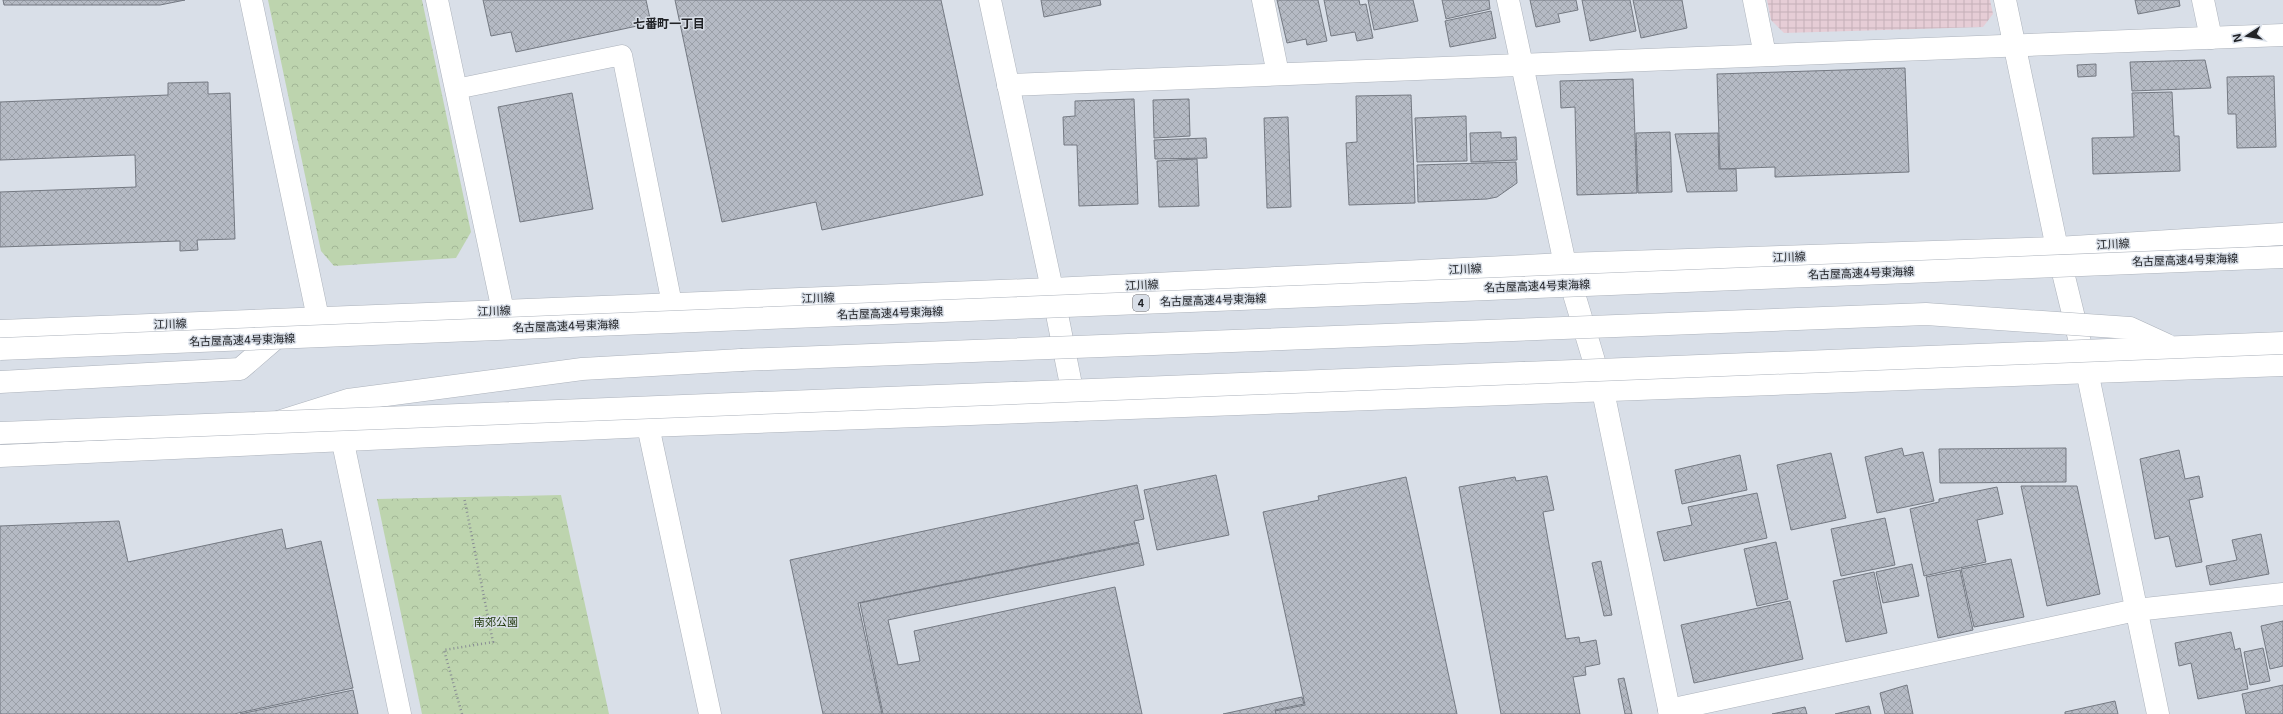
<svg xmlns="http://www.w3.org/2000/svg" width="2283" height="714" font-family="Inter,'Noto Sans JP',sans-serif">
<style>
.industrial{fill:url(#industrial-grid)}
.park{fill:url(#park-crowns)}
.building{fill:url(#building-cross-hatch);stroke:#747982}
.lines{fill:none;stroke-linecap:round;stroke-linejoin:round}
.lane-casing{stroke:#acb2bb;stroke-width:21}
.street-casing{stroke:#acb2bb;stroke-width:23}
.secondary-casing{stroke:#acb2bb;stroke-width:23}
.primary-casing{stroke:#acb2bb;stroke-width:23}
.highway-casing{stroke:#acb2bb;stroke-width:23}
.path{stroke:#898d94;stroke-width:2.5;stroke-dasharray:1 3;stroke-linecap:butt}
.lane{stroke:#fff;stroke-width:20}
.street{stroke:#fff;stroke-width:22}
.secondary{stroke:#fff;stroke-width:22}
.primary{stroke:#fff;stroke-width:22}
.highway{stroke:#fff;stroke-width:22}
.highway-bridge-casing{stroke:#acb2bb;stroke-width:23;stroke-linecap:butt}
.highway-bridge{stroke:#fff;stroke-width:22}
.labels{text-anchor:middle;stroke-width:3;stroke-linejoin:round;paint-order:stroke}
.shield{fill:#d9dfe8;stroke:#585b60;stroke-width:1}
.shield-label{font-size:10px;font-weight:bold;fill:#202226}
.street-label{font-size:11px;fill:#202226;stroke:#d9dfe8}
.park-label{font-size:11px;fill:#1f380a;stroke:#d9dfe8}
.neighbourhood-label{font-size:12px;font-weight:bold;fill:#202226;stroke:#d9dfe8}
</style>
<defs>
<pattern id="industrial-grid" width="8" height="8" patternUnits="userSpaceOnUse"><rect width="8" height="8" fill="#e6cdd6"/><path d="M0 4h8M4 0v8" fill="none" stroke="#c5b0b8"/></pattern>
<pattern id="park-crowns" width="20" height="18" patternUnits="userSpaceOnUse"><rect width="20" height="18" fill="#bdd4ae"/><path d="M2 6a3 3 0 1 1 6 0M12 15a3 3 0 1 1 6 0" fill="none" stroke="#a2b696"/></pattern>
<pattern id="building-cross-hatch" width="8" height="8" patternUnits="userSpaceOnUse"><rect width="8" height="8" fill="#b5bac4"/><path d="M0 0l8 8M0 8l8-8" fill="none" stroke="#9ba0a8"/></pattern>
</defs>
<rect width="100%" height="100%" fill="#d9dfe8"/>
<polygon class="industrial" points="1767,0 1990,0 1993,14 1983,27 1784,33 1771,20"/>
<g class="park">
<polygon points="268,0 422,0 471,232 456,258 334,266 321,251"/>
<polygon points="561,495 609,714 422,714 377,499"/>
</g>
<g class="building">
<polygon points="3,0 185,0 160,5 4,5"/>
<polygon points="483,0 646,0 651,23 516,52 511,32 491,36"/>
<polygon points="675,0 941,0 983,195 822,230 816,202 722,222"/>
<polygon points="1041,0 1100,0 1101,5 1044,17"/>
<polygon points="1277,0 1318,0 1327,41 1307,45 1306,39 1287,43"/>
<polygon points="1324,0 1359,0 1360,5 1366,4 1373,38 1357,41 1355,32 1331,36"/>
<polygon points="1368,0 1413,0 1418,21 1374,30"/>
<polygon points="1442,0 1489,0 1490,9 1446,19"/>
<polygon points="1530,0 1576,0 1578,10 1558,14 1560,22 1536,27"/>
<polygon points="1582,0 1630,0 1636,31 1590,41"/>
<polygon points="1633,0 1682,0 1687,28 1641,38"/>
<polygon points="2135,0 2179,0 2180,6 2138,14"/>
<polygon points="1491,11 1496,38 1450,47 1445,21"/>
<polygon points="2205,60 2211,88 2132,91 2130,62"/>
<polygon points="2096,64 2096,76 2078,77 2077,65"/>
<polygon points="1905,68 1909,172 1775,177 1775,167 1720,169 1717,74"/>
<polygon points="2274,76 2276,147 2237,148 2236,114 2228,114 2227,77"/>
<polygon points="1633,79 1637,193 1577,195 1575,107 1561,108 1560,81"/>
<polygon points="208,82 208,94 230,93 235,239 197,240 198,250 180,251 180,241 0,247 0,192 136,187 135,155 0,160 0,102 168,95 168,83"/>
<polygon points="2172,92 2174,136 2179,136 2180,171 2093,174 2092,138 2134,137 2132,93"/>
<polygon points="572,93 593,209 520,222 498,107"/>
<polygon points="1411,95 1415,203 1349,205 1346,143 1357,142 1356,96"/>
<polygon points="1134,99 1138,204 1079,206 1077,145 1064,145 1063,117 1075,116 1075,101"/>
<polygon points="1189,99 1190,136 1154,138 1153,100"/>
<polygon points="1466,116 1467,161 1417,162 1415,118"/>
<polygon points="1288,117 1291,207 1267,208 1264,118"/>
<polygon points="1501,132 1501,138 1516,137 1517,160 1471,162 1470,133"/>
<polygon points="1670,132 1672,192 1638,193 1636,133"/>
<polygon points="1718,133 1719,169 1736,169 1737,191 1687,192 1675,134"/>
<polygon points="1206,138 1207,158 1155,159 1154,140"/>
<polygon points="1197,159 1199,206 1159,207 1157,161"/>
<polygon points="1516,162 1517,183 1497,197 1487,199 1418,202 1417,165"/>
<polygon points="1902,448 1904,456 1923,452 1934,501 1877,513 1865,457"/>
<polygon points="2066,448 2066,482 1940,483 1939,449"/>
<polygon points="2179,450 2185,479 2199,476 2203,497 2189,500 2202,562 2176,567 2169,536 2155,539 2140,459"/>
<polygon points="1831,453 1846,518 1791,530 1777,465"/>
<polygon points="1740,455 1747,490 1682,504 1675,470"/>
<polygon points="1216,475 1229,535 1157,550 1144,490"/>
<polygon points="1547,476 1554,510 1543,512 1566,639 1579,637 1580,643 1596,640 1600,664 1585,667 1586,675 1573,677 1580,714 1501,714 1459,487 1515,477 1516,481"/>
<polygon points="1406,477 1457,714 1276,714 1275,711 1305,705 1263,512 1319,500 1318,496"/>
<polygon points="1137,485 1144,519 1134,521 1139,542 858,603 882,714 823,714 790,560"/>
<polygon points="2021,486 2077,486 2100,594 2047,606"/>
<polygon points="1997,487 2003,514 1977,520 1986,562 1924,576 1910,509 1939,502 1939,499"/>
<polygon points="1757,493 1767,538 1664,561 1657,532 1692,525 1688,507"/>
<polygon points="1885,518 1895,565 1841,576 1831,529"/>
<polygon points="119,521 128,562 282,529 286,549 321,541 353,688 234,714 0,714 0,526"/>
<polygon points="2261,534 2269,574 2210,585 2206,566 2237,560 2232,540"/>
<polygon points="1776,542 1788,599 1757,606 1744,549"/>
<polygon points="1139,543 1144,565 888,620 898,665 920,661 914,631 1115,587 1142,714 883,714 860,603"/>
<polygon points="2011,559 2024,617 1974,627 1961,569"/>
<polygon points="1601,561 1612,615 1604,616 1592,563"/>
<polygon points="1912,564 1919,596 1883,603 1876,572"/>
<polygon points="1960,570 1973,630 1938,638 1926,577"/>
<polygon points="1874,572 1887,633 1846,642 1833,581"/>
<polygon points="1790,601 1803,659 1694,683 1681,625"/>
<polygon points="2283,621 2283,666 2270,669 2261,626"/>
<polygon points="2231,632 2235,650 2240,648 2248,689 2198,699 2191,663 2179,666 2175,643"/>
<polygon points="2263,648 2270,681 2250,685 2244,652"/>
<polygon points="1624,678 1632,714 1625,714 1618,679"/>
<polygon points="1907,685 1913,714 1885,714 1880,693"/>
<polygon points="2283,685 2283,714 2246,714 2242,694"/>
<polygon points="353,690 358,714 240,714"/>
<polygon points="1302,697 1304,704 1275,710 1276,714 1223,714"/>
<polygon points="2115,701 2118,714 2065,714 2065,712"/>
<polygon points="1869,706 1871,714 1835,714"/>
<polygon points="1805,707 1807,714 1772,714"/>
</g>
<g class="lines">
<defs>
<polyline id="lane" points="456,89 622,55 672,304"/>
<g id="street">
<polyline points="251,0 318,318"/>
<polyline points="1263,0 1278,74"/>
<polyline points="1508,0 1565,264 1603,391 1670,714"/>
<polyline points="1754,0 1765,55"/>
<polyline points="2203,0 2211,38"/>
<polyline points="1008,85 2283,35"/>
<polyline points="2057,248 2087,371 2158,714"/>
<polyline points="648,426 710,714"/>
<polyline points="342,438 400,714"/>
<polyline points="1669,710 2136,610 2283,594"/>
</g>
<g id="secondary">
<polyline points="437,0 503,311"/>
<polyline points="990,0 1052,289 1076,410"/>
<polyline points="2005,0 2057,248"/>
</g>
<g id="primary">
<polyline points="0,331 1052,289 1565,264 2057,248 2283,234"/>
<polyline points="0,456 648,426 2283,365"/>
</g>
<g id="highway">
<polyline points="0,382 240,369 276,338"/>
<polyline points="205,445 348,400 582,369 741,360"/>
</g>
</defs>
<use href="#lane" class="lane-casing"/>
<use href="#street" class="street-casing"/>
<use href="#secondary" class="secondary-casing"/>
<use href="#primary" class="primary-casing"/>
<use href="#highway" class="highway-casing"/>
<polyline class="path" points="462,714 444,650 493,642 464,497"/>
<use href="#lane" class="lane"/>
<use href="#street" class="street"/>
<use href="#secondary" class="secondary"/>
<use href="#primary" class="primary"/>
<use href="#highway" class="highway"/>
<defs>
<g id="highway-bridge">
<polyline points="0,349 2283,257"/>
<polyline points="741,360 1926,314 2130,328 2167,345"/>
<polyline points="0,433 2283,343"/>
</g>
</defs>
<use href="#highway-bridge" class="highway-bridge-casing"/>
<use href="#highway-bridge" class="highway-bridge"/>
</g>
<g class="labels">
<rect class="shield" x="1133" y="295" width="16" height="16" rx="3"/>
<g class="shield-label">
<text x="1141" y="307">4</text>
</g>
<g class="street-label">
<text transform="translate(2113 244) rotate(-3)" y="4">江川線</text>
<text transform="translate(1789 257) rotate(-2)" y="4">江川線</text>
<text transform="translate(2185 260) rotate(-2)" y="4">名古屋高速4号東海線</text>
<text transform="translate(1465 269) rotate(-3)" y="4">江川線</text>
<text transform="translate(1861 273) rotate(-2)" y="4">名古屋高速4号東海線</text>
<text transform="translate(1142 285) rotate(-3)" y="4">江川線</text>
<text transform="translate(1537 286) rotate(-2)" y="4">名古屋高速4号東海線</text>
<text transform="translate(818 298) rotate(-2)" y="4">江川線</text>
<text transform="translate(1213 300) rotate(-2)" y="4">名古屋高速4号東海線</text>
<text transform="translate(494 311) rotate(-2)" y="4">江川線</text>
<text transform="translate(890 313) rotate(-2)" y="4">名古屋高速4号東海線</text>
<text transform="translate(170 324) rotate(-2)" y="4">江川線</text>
<text transform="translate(566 326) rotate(-2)" y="4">名古屋高速4号東海線</text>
<text transform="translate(242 340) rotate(-2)" y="4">名古屋高速4号東海線</text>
</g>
<g class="park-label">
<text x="496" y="626">南郊公園</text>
</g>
<g class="neighbourhood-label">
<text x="669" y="28">七番町一丁目</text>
</g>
</g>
<g transform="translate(2247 36) rotate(258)" stroke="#d9dfe8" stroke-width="3" paint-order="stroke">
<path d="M0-3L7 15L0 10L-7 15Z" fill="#202226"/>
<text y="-6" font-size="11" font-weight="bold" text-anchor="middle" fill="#202226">N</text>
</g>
</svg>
